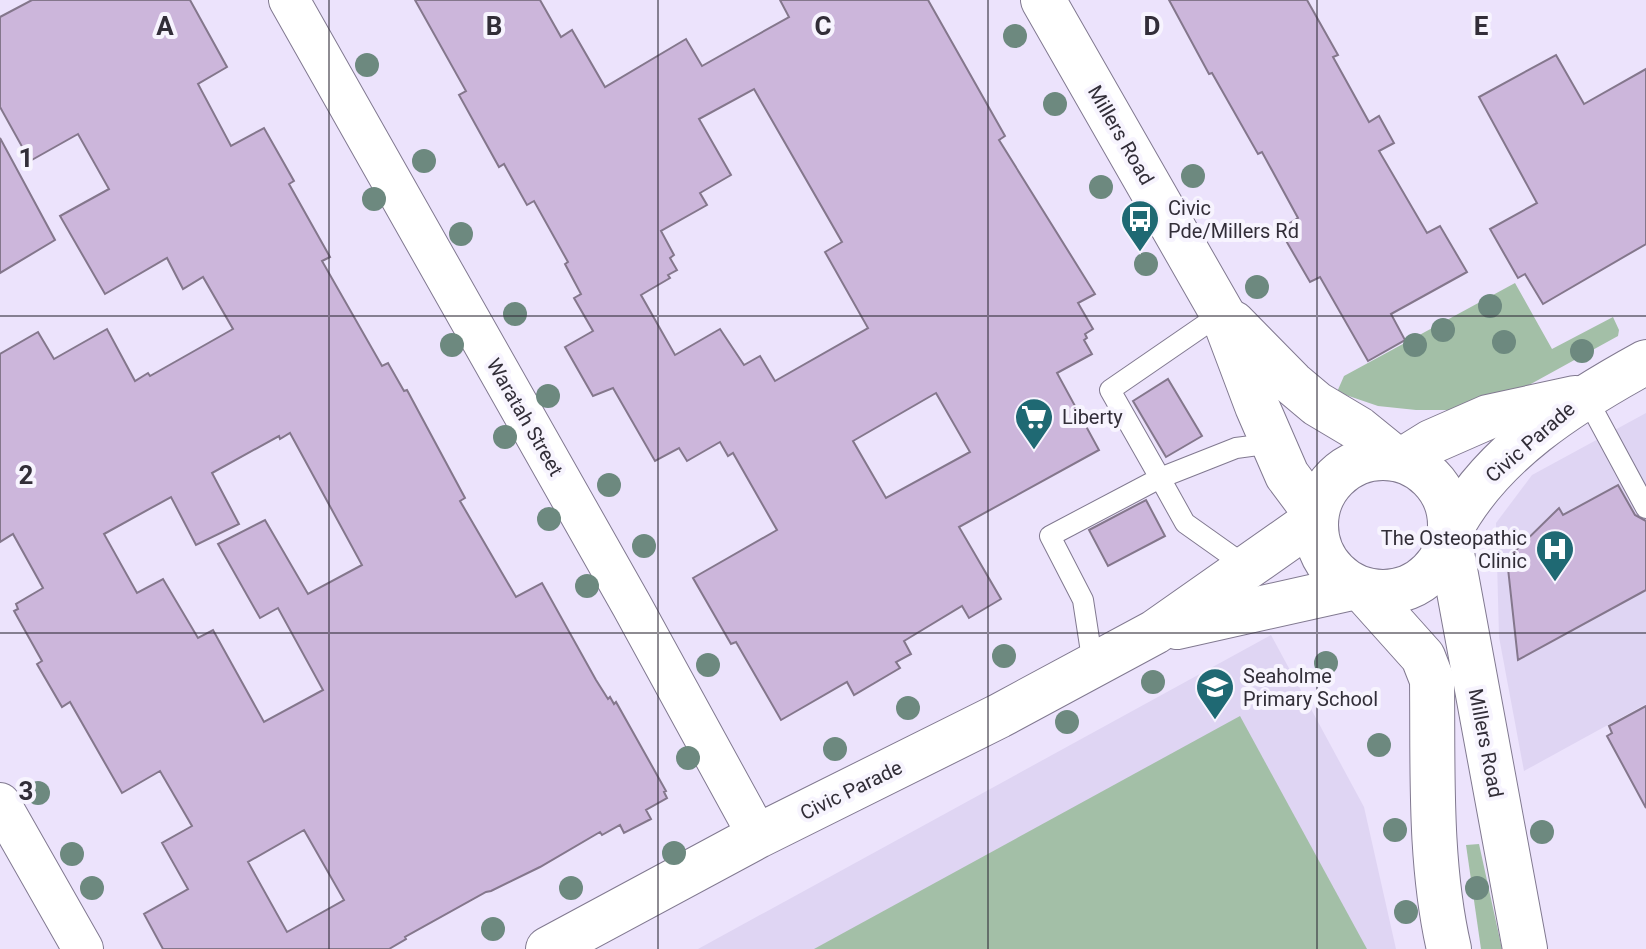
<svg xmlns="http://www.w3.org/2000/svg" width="1646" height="949" font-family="Roboto,sans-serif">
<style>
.built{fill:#dfd5f3}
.green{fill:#a3bfa7}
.building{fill:#ccb6db;stroke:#84778c;stroke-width:2;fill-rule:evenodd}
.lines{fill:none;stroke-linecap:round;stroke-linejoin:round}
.service-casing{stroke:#817990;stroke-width:22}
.minor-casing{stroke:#817990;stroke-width:42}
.tertiary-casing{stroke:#817990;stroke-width:46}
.secondary-casing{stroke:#817990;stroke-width:46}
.service{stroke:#fff;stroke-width:20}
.minor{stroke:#fff;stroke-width:40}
.tertiary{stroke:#fff;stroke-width:44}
.secondary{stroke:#fff;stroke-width:44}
.tree{fill:#6d897f}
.grid{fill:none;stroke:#322e38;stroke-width:2;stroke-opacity:0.55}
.labels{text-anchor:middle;stroke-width:8;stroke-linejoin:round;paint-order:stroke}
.street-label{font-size:20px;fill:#322e38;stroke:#f7f4fe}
.poi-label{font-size:20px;fill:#322e38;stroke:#f7f4fe;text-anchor:start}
.grid-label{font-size:26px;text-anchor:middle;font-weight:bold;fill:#322e38;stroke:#f7f4fe;stroke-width:8;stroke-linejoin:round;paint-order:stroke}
</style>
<rect width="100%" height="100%" fill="#ece3fc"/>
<g class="built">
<polygon points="1646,413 1646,704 1524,771 1499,637 1496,523 1532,475"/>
<polygon points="1271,635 1364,807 1396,949 698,949"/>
</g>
<g class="green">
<polygon points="1515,283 1552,349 1613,317 1619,330 1618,336 1498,402 1449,410 1416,410 1378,406 1337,392 1344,376"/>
<polygon points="1240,716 1367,949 814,949"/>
<polygon points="1479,844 1502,949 1481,949 1466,845"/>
</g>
<g class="building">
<path d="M32 0H190L227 67 198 84 231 146 264 128 294 181 289 184 330 257 322 261 382 366 388 363 404 391 407 390 465 498 460 501 516 597 542 583 596 680 608 699 610 697 614 704 616 702 666 791 664 792 667 798 646 810 651 819 624 833 620 825 602 835 600 832 540 867 491 891 486 892 405 937 406 939 389 949H163L144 914 188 889 162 843 192 826 160 771 122 793 70 702 62 707 37 664 42 661 14 611 18 609 16 604 43 588 13 534 0 542V354L38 332 54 359 107 329 135 381 148 373 150 376 233 329 203 277 183 289 167 258 105 294 60 216 109 189 78 134 30 161 0 107V17ZM290 433 362 565 308 594 265 520 218 544 260 618 278 608 323 690 264 722 213 630 198 638 163 579 137 593 104 534 171 497 196 545 239 524 212 473 279 436 280 439ZM304 830 344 900 287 932 248 862Z"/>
<path d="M415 0H540L561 37 572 30 605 87 686 39 702 66 789 17 780 0H928L1005 136 999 140 1095 294 1078 303 1093 329 1085 334 1087 338 1084 340 1092 354 1057 373 1099 450 959 527 1001 599 969 618 962 606 904 641 911 654 896 662 900 668 854 695 847 682 781 720 736 642 731 644 693 578 777 530 733 453 728 456 720 442 687 461 679 448 655 461 613 388 593 396 565 347 593 331 574 298 581 294 565 264 568 262 534 201 527 205 504 164 499 167 459 95 466 91ZM754 89 842 242 825 252 868 328 775 381 760 356 744 365 720 329 675 355 641 295 670 278 668 275 677 270 670 258 674 255 661 231 707 205 700 193 731 175 699 119ZM936 393 970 452 886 498 853 441Z"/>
<polygon points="1169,0 1307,0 1338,55 1333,57 1369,122 1379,116 1394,143 1379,151 1427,233 1440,226 1467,272 1391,314 1405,340 1368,361 1320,277 1310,282 1281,232 1287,229 1285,226 1298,218 1262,152 1258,154 1212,73 1209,74"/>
<polygon points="1556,55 1584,104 1646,69 1646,244 1543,304 1525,274 1518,278 1490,229 1537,203 1479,97"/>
<polygon points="0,138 55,240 0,273"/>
<polygon points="1168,379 1202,436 1166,457 1133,401"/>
<polygon points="1618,485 1635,515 1646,521 1646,590 1518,660 1507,559 1559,508 1563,515"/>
<polygon points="1146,500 1165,536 1108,566 1089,530"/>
<polygon points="1646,706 1646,808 1607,736 1612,733 1609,726"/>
</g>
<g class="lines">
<defs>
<g id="service">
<polyline points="1585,395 1646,508"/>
<polyline points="1247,567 1185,523 1160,478 1236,448 1274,443"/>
<polyline points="1093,665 1083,600 1050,536 1160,478 1110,390 1222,313"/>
</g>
<g id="minor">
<polyline points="289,0 632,606 758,836"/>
<polyline points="0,803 83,949"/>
</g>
<g id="tertiary">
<polyline points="1402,460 1431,442 1488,417 1575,398"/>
<path d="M1450 531C1491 453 1571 403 1646 362"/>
<polyline points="1177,627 1356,587"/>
<polyline points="548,949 758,836 999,716 1155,632 1316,519"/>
</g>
<g id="secondary">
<polyline points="1043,0 1222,313 1257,406 1287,475 1316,514"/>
<polyline points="1233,323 1292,383 1317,404 1359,429 1396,459"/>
<circle cx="1383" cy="525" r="67"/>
<polyline points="1449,537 1525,949"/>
<path d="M1363 590 1423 657 1432 680C1433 769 1429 862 1449 949"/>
</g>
</defs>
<use href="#service" class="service-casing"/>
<use href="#minor" class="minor-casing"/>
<use href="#tertiary" class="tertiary-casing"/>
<use href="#secondary" class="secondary-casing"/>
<use href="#service" class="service"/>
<use href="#minor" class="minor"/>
<use href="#tertiary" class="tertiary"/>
<use href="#secondary" class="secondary"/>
</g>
<g class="tree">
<circle cx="1015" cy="36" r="12"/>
<circle cx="367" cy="65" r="12"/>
<circle cx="1055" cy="104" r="12"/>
<circle cx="424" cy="161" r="12"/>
<circle cx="1193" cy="176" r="12"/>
<circle cx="1101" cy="187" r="12"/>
<circle cx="374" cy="199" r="12"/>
<circle cx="461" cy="234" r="12"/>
<circle cx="1146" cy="264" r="12"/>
<circle cx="1257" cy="287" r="12"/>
<circle cx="1490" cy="306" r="12"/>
<circle cx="515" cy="314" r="12"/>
<circle cx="1443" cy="330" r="12"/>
<circle cx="1504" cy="342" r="12"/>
<circle cx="452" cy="345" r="12"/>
<circle cx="1415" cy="345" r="12"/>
<circle cx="1582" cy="351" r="12"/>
<circle cx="548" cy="396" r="12"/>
<circle cx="505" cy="437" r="12"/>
<circle cx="609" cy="485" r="12"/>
<circle cx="549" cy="519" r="12"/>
<circle cx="644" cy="546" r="12"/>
<circle cx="587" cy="586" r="12"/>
<circle cx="1004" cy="656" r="12"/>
<circle cx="1326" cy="663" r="12"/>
<circle cx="708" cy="665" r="12"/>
<circle cx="1153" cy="682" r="12"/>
<circle cx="908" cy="708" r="12"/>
<circle cx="1067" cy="722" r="12"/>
<circle cx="1379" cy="745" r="12"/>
<circle cx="835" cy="749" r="12"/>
<circle cx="688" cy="758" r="12"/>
<circle cx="38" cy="793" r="12"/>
<circle cx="1395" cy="830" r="12"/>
<circle cx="1542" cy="832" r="12"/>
<circle cx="674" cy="853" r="12"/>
<circle cx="72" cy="854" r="12"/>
<circle cx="92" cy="888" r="12"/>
<circle cx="571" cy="888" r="12"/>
<circle cx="1477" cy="888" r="12"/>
<circle cx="1406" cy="912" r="12"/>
<circle cx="493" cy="929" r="12"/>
</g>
<path class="grid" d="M329 0V949M658 0V949M988 0V949M1317 0V949M0 316H1646M0 633H1646"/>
<defs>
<symbol id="bus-pin" viewBox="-11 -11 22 30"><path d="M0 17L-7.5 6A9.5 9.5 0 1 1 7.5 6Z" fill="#1f6973" stroke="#f7f4fe"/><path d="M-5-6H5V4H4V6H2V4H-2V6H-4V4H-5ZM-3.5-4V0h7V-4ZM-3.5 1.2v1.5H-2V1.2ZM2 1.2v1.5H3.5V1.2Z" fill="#fff"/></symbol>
<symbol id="supermarket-pin" viewBox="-11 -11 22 30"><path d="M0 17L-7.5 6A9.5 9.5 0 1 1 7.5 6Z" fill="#1f6973" stroke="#f7f4fe"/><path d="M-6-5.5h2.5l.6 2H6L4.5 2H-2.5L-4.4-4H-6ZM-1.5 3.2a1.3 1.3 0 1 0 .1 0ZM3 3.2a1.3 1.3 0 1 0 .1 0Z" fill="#fff"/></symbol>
<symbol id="hospital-pin" viewBox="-11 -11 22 30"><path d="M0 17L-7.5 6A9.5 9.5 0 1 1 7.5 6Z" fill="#1f6973" stroke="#f7f4fe"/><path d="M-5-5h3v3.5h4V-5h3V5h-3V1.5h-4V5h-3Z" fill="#fff"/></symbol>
<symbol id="school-pin" viewBox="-11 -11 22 30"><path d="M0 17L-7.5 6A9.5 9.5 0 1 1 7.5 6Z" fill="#1f6973" stroke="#f7f4fe"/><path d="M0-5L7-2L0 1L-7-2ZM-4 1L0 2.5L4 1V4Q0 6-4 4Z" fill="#fff"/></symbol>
</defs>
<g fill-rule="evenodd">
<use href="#bus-pin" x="1118" y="197" width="44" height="60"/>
<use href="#supermarket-pin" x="1012" y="395" width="44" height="60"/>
<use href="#hospital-pin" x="1533" y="527" width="44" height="60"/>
<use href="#school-pin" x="1193" y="665" width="44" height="60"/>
</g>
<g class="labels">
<g class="street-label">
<text transform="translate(1121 135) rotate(60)" y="7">Millers Road</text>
<text transform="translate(525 417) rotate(60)" y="7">Waratah Street</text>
<text transform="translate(1530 442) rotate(-41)" y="7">Civic Parade</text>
<text transform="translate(1486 743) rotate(79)" y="7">Millers Road</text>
<text transform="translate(851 790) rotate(-26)" y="7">Civic Parade</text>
</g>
<g class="poi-label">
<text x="1168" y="215">Civic<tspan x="1168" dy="23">Pde/Millers Rd</tspan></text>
<text x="1062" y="424">Liberty</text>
<text x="1527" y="545" text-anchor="end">The Osteopathic<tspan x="1527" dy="23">Clinic</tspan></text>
<text x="1243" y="683">Seaholme<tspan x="1243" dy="23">Primary School</tspan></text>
</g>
</g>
<g class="grid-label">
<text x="165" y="35">A</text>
<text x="494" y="35">B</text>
<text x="823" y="35">C</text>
<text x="1152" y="35">D</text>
<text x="1481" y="35">E</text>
<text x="26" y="167">1</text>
<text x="26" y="484">2</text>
<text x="26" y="800">3</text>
</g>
</svg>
